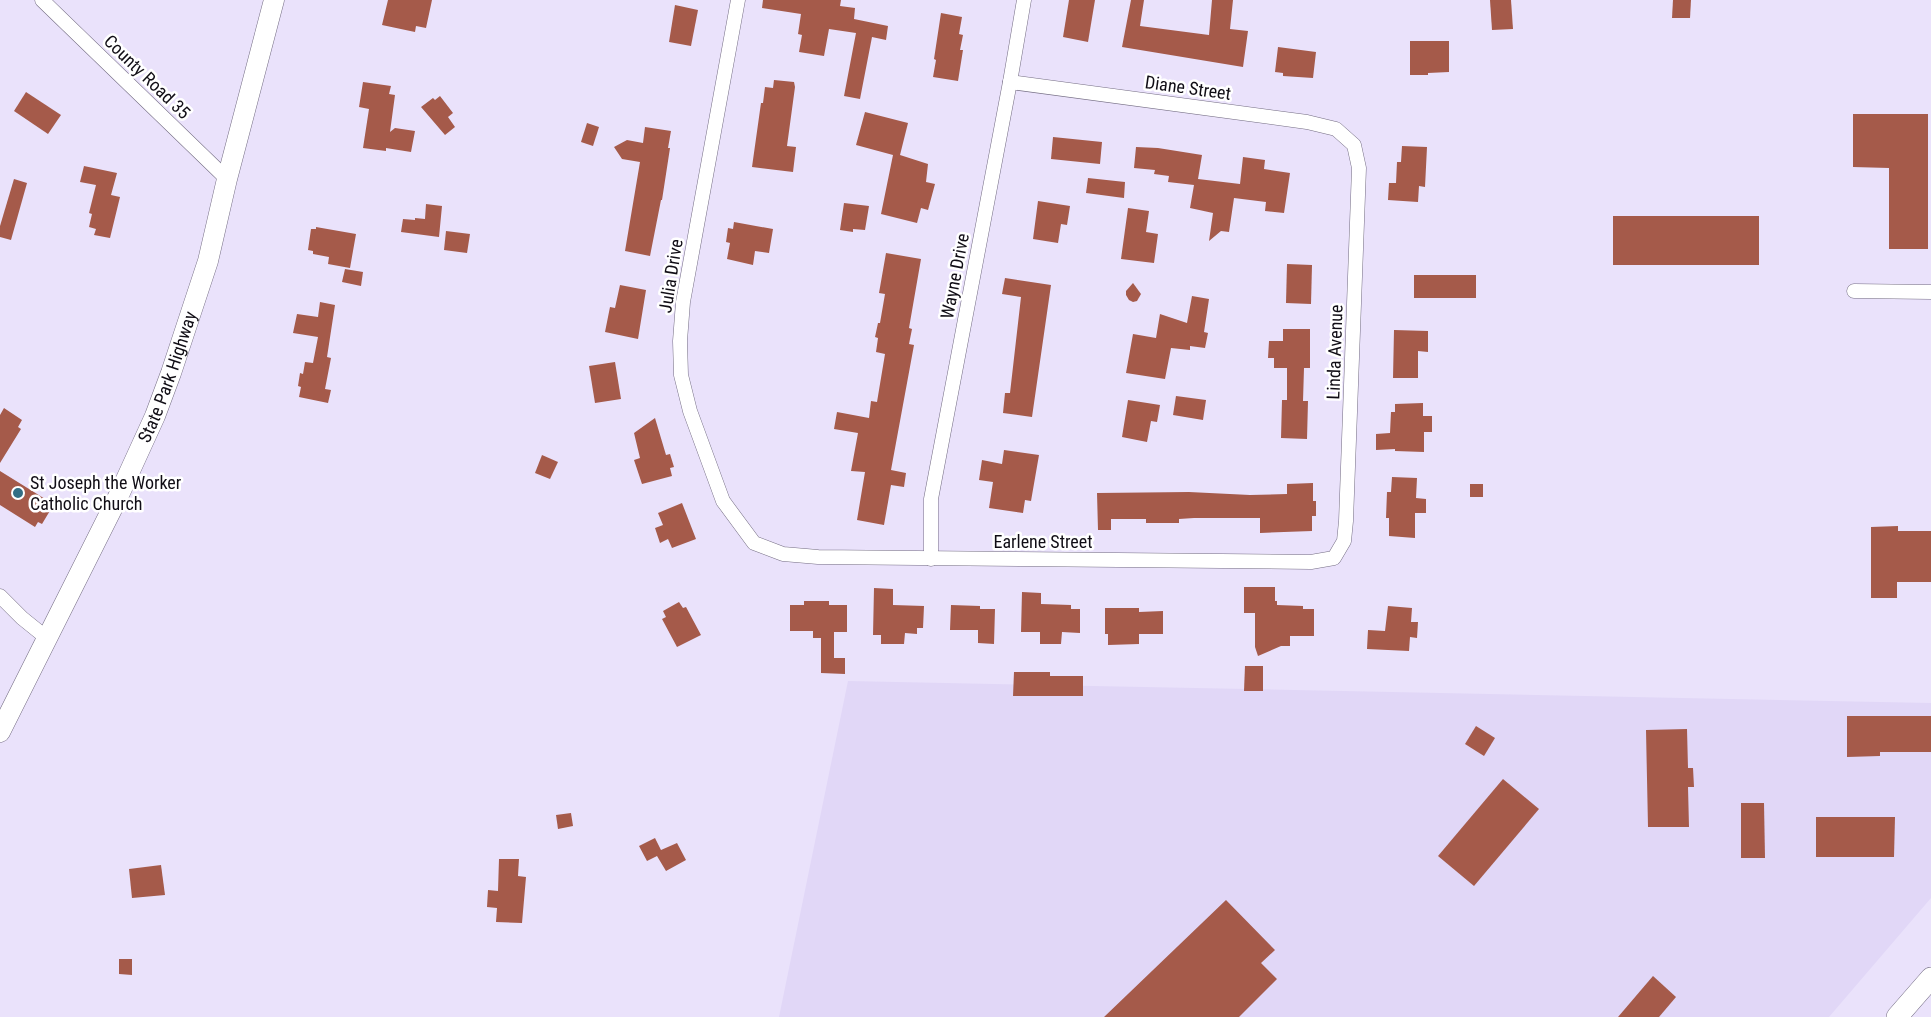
<svg xmlns="http://www.w3.org/2000/svg" width="1931" height="1017" font-family="'Roboto Condensed',sans-serif">
<style>
.built{fill:#e1d7f7}
.building{fill:#a55a4a}
.lines{fill:none;stroke-linecap:round;stroke-linejoin:round}
.minor-casing{stroke:#746d83;stroke-width:15}
.secondary-casing{stroke:#746d83;stroke-width:21}
.primary-casing{stroke:#746d83;stroke-width:22}
.minor{stroke:#fff;stroke-width:14}
.secondary{stroke:#fff;stroke-width:20}
.primary{stroke:#fff;stroke-width:21}
.poi-dot{fill:#326e85;stroke:#fff;stroke-width:2}
.labels{text-anchor:middle;stroke-width:5;stroke-linejoin:round;paint-order:stroke}
.street-label{font-size:18px;fill:#100d15;stroke:#fff}
.poi-label{font-size:18px;fill:#100d15;stroke:#fff;text-anchor:start}
</style>
<rect width="100%" height="100%" fill="#eae2fb"/>
<polygon class="built" points="848,681 1931,703 1931,898 1829,1017 779,1017"/>
<g class="building">
<polygon points="388,0 432,0 426,28 416,26 415,32 382,25"/>
<polygon points="763,0 841,0 840,6 855,8 854,19 888,26 886,40 872,37 860,99 844,96 856,33 829,29 824,56 799,52 802,35 798,34 801,14 762,8"/>
<polygon points="1069,0 1095,0 1088,42 1063,37"/>
<polygon points="1131,0 1144,0 1140,26 1209,35 1212,0 1233,0 1230,29 1248,31 1243,67 1122,47"/>
<polygon points="1490,0 1511,0 1513,29 1492,30"/>
<polygon points="1673,0 1691,0 1690,18 1672,18"/>
<polygon points="675,5 698,10 691,46 669,42"/>
<polygon points="941,13 962,17 959,34 963,35 960,50 963,50 958,81 933,77 936,60 934,59"/>
<polygon points="1410,41 1449,41 1449,72 1428,73 1428,75 1410,75"/>
<polygon points="1278,47 1316,52 1313,78 1283,76 1283,73 1275,72"/>
<polygon points="774,80 794,82 795,87 787,146 796,147 793,172 752,167 761,103 763,103 765,87 773,88"/>
<polygon points="363,82 391,86 389,94 395,95 390,132 395,128 415,131 411,152 386,148 386,151 363,148 369,109 359,107"/>
<polygon points="26,92 61,115 48,134 14,111"/>
<polygon points="440,96 453,113 448,117 455,127 445,135 421,107 433,98 435,100"/>
<polygon points="865,112 908,123 900,155 928,164 926,182 935,184 928,210 921,208 917,223 881,214 893,155 856,145"/>
<polygon points="1853,114 1928,114 1928,249 1889,249 1889,168 1853,167"/>
<polygon points="587,123 599,127 593,146 581,142"/>
<polygon points="645,127 671,131 668,148 670,148 662,200 661,200 650,256 625,251 640,162 622,159 614,147 627,140 643,143"/>
<polygon points="1053,137 1102,142 1100,164 1051,159"/>
<polygon points="1402,146 1427,147 1425,187 1419,186 1418,202 1388,200 1389,183 1396,183 1397,162 1401,162"/>
<polygon points="1136,147 1158,148 1202,155 1198,179 1240,184 1243,157 1265,160 1264,169 1290,173 1284,213 1265,211 1266,202 1234,198 1229,232 1221,231 1209,241 1213,213 1190,208 1194,185 1168,182 1169,176 1154,174 1155,170 1134,168"/>
<polygon points="84,166 117,173 111,195 120,197 110,238 94,235 96,229 89,227 92,214 89,213 96,185 80,182"/>
<polygon points="1088,178 1125,182 1124,198 1086,193"/>
<polygon points="14,179 27,183 11,240 0,237 0,226"/>
<polygon points="1038,201 1070,206 1067,225 1061,224 1058,243 1033,239"/>
<polygon points="844,203 869,206 865,230 853,229 853,232 840,230"/>
<polygon points="426,204 442,206 439,237 401,232 403,219 415,220 415,218 425,219"/>
<polygon points="1128,208 1149,211 1146,232 1158,234 1154,263 1121,259"/>
<rect x="1613" y="216" width="146" height="49"/>
<polygon points="734,222 773,229 769,253 755,251 753,265 727,259 730,243 726,242 728,228 733,229"/>
<polygon points="316,227 356,234 350,268 328,264 329,257 313,254 313,251 308,250 311,229 316,229"/>
<polygon points="446,231 470,234 467,253 444,250"/>
<polygon points="886,253 921,259 909,328 912,329 909,344 914,345 891,470 906,473 904,487 891,485 884,525 857,520 865,472 851,471 858,433 834,429 837,412 869,418 871,401 877,402 885,354 876,352 878,338 875,337 878,323 880,323 885,294 879,293"/>
<polygon points="1287,264 1312,265 1311,304 1286,303"/>
<polygon points="345,269 363,272 361,286 342,282"/>
<rect x="1414" y="275" width="62" height="23"/>
<polygon points="1005,278 1051,285 1032,417 1003,413 1005,393 1010,393 1021,297 1002,294"/>
<polygon points="1133,283 1141,294 1137,301 1133,302 1129,300 1126,295 1126,291"/>
<polygon points="620,285 646,290 638,339 605,332 610,307 615,308"/>
<polygon points="1192,296 1209,299 1204,332 1208,333 1205,348 1190,346 1190,350 1171,348 1165,379 1126,373 1133,334 1156,338 1160,314 1187,323"/>
<polygon points="320,302 335,305 327,357 331,358 325,389 331,390 328,403 299,397 301,387 298,386 300,373 303,374 305,362 313,363 318,337 293,333 297,314 318,317"/>
<polygon points="1283,329 1310,329 1310,368 1304,368 1303,401 1308,401 1307,439 1281,438 1282,400 1287,400 1287,368 1274,368 1274,358 1268,358 1269,341 1283,341"/>
<polygon points="1394,330 1428,331 1428,352 1418,351 1418,378 1393,378"/>
<polygon points="615,362 621,399 595,403 589,366"/>
<polygon points="1176,396 1206,400 1203,420 1173,415"/>
<polygon points="1128,400 1160,405 1157,422 1151,421 1147,442 1122,437"/>
<polygon points="1423,403 1423,416 1432,416 1432,432 1424,432 1424,452 1395,451 1395,449 1376,450 1376,434 1390,433 1391,412 1395,412 1395,404"/>
<polygon points="4,408 22,420 18,427 21,429 0,463 0,415"/>
<polygon points="655,418 666,455 670,454 674,467 670,468 672,476 642,484 634,460 640,458 634,433"/>
<polygon points="1004,450 1039,455 1031,501 1025,500 1023,513 989,508 993,482 979,480 982,460 1002,464"/>
<polygon points="542,455 558,462 550,479 535,473"/>
<polygon points="0,471 50,502 47,507 51,509 42,524 38,522 35,527 0,505"/>
<polygon points="1392,477 1417,478 1416,498 1426,499 1426,513 1415,513 1415,538 1389,536 1389,518 1386,518 1387,492 1391,492"/>
<polygon points="1313,483 1313,501 1316,501 1316,516 1312,516 1312,531 1260,533 1260,518 1194,518 1179,519 1179,523 1146,523 1146,519 1111,519 1111,530 1098,530 1097,493 1189,492 1250,495 1287,494 1287,484"/>
<rect x="1470" y="484" width="13" height="13"/>
<polygon points="682,503 696,539 672,548 668,539 660,543 655,528 663,525 658,513"/>
<polygon points="1898,526 1898,531 1931,531 1931,582 1897,582 1897,598 1871,598 1871,527"/>
<polygon points="1244,587 1275,587 1275,601 1277,601 1277,605 1303,606 1303,609 1314,609 1314,636 1290,636 1290,646 1281,646 1258,656 1255,647 1255,613 1244,613"/>
<polygon points="874,588 893,589 893,605 924,606 923,628 917,628 917,634 905,633 904,644 881,644 881,635 873,635"/>
<polygon points="1022,592 1041,593 1041,604 1071,605 1071,609 1080,609 1080,633 1062,632 1061,644 1040,644 1040,632 1021,632"/>
<polygon points="804,601 829,601 829,605 847,605 847,632 834,632 834,658 845,658 845,674 821,673 821,638 813,638 813,631 790,631 790,605 804,605"/>
<polygon points="679,602 683,608 686,607 701,635 677,647 662,619 666,617 663,611"/>
<polygon points="951,605 980,606 980,609 995,609 994,644 978,643 978,630 950,630"/>
<polygon points="1388,606 1412,608 1411,622 1418,622 1417,638 1410,637 1409,651 1367,649 1368,630 1385,631"/>
<polygon points="1105,608 1139,608 1139,612 1163,611 1163,634 1139,634 1139,644 1108,645 1108,634 1105,634"/>
<polygon points="1245,666 1263,666 1263,691 1244,691"/>
<polygon points="1014,672 1050,672 1050,676 1083,676 1083,696 1013,696"/>
<polygon points="1847,716 1931,716 1931,752 1880,752 1880,756 1847,757"/>
<polygon points="1476,726 1495,738 1484,756 1465,744"/>
<polygon points="1687,729 1688,768 1693,768 1694,787 1688,787 1689,827 1648,827 1646,730"/>
<polygon points="1503,779 1539,809 1474,886 1438,856"/>
<polygon points="1741,803 1764,803 1765,858 1741,858"/>
<polygon points="571,813 573,826 558,829 556,815"/>
<polygon points="1816,817 1895,817 1894,857 1816,857"/>
<polygon points="655,838 661,850 677,843 686,860 666,871 657,856 647,861 639,846"/>
<polygon points="499,859 519,859 518,876 526,877 522,923 496,922 497,908 487,907 488,890 498,891"/>
<polygon points="161,865 165,895 132,898 129,869"/>
<polygon points="1226,900 1275,950 1261,963 1277,979 1239,1017 1104,1017"/>
<polygon points="119,959 132,959 132,975 119,974"/>
<polygon points="1653,976 1676,997 1659,1017 1618,1017"/>
</g>
<g class="lines">
<defs>
<g id="minor">
<polyline points="42,0 227,179"/>
<polyline points="738,0 683,302 680,341 681,375 690,411 723,501 754,543 783,554 818,557 1311,562 1334,558 1344,541 1346,521 1359,168 1354,145 1336,129 1307,122 1010,82"/>
<polyline points="1854,291 1931,292"/>
<polyline points="931,559 931,499 1010,82 1024,0"/>
<polyline points="0,596 22,618 48,639"/>
</g>
<g id="secondary">
<path id="s1" d="M0 732 118 497 155 416 171 373 208 261 227 179 274 0"/>
</g>
<polyline id="primary" points="1897,1017 1931,978"/>
</defs>
<use href="#minor" class="minor-casing"/>
<use href="#secondary" class="secondary-casing"/>
<use href="#primary" class="primary-casing"/>
<use href="#minor" class="minor"/>
<use href="#secondary" class="secondary"/>
<use href="#primary" class="primary"/>
</g>
<circle class="poi-dot" cx="18" cy="493" r="6"/>
<g class="labels">
<g class="street-label">
<text transform="translate(147 77) rotate(44)" y="6">County Road 35</text>
<text transform="translate(1188 88) rotate(8)" y="6">Diane Street</text>
<text transform="translate(671 276) rotate(-81)" y="6">Julia Drive</text>
<text transform="translate(955 276) rotate(-79)" y="6">Wayne Drive</text>
<text transform="translate(1335 352) rotate(-88)" y="6">Linda Avenue</text>
<text dy="6" stroke="none"><textPath href="#s1" startOffset="393">State Park Highway</textPath></text>
<text x="1043" y="548">Earlene Street</text>
</g>
<g class="poi-label">
<text x="30" y="489">St Joseph the Worker<tspan x="30" dy="21">Catholic Church</tspan></text>
</g>
</g>
</svg>
